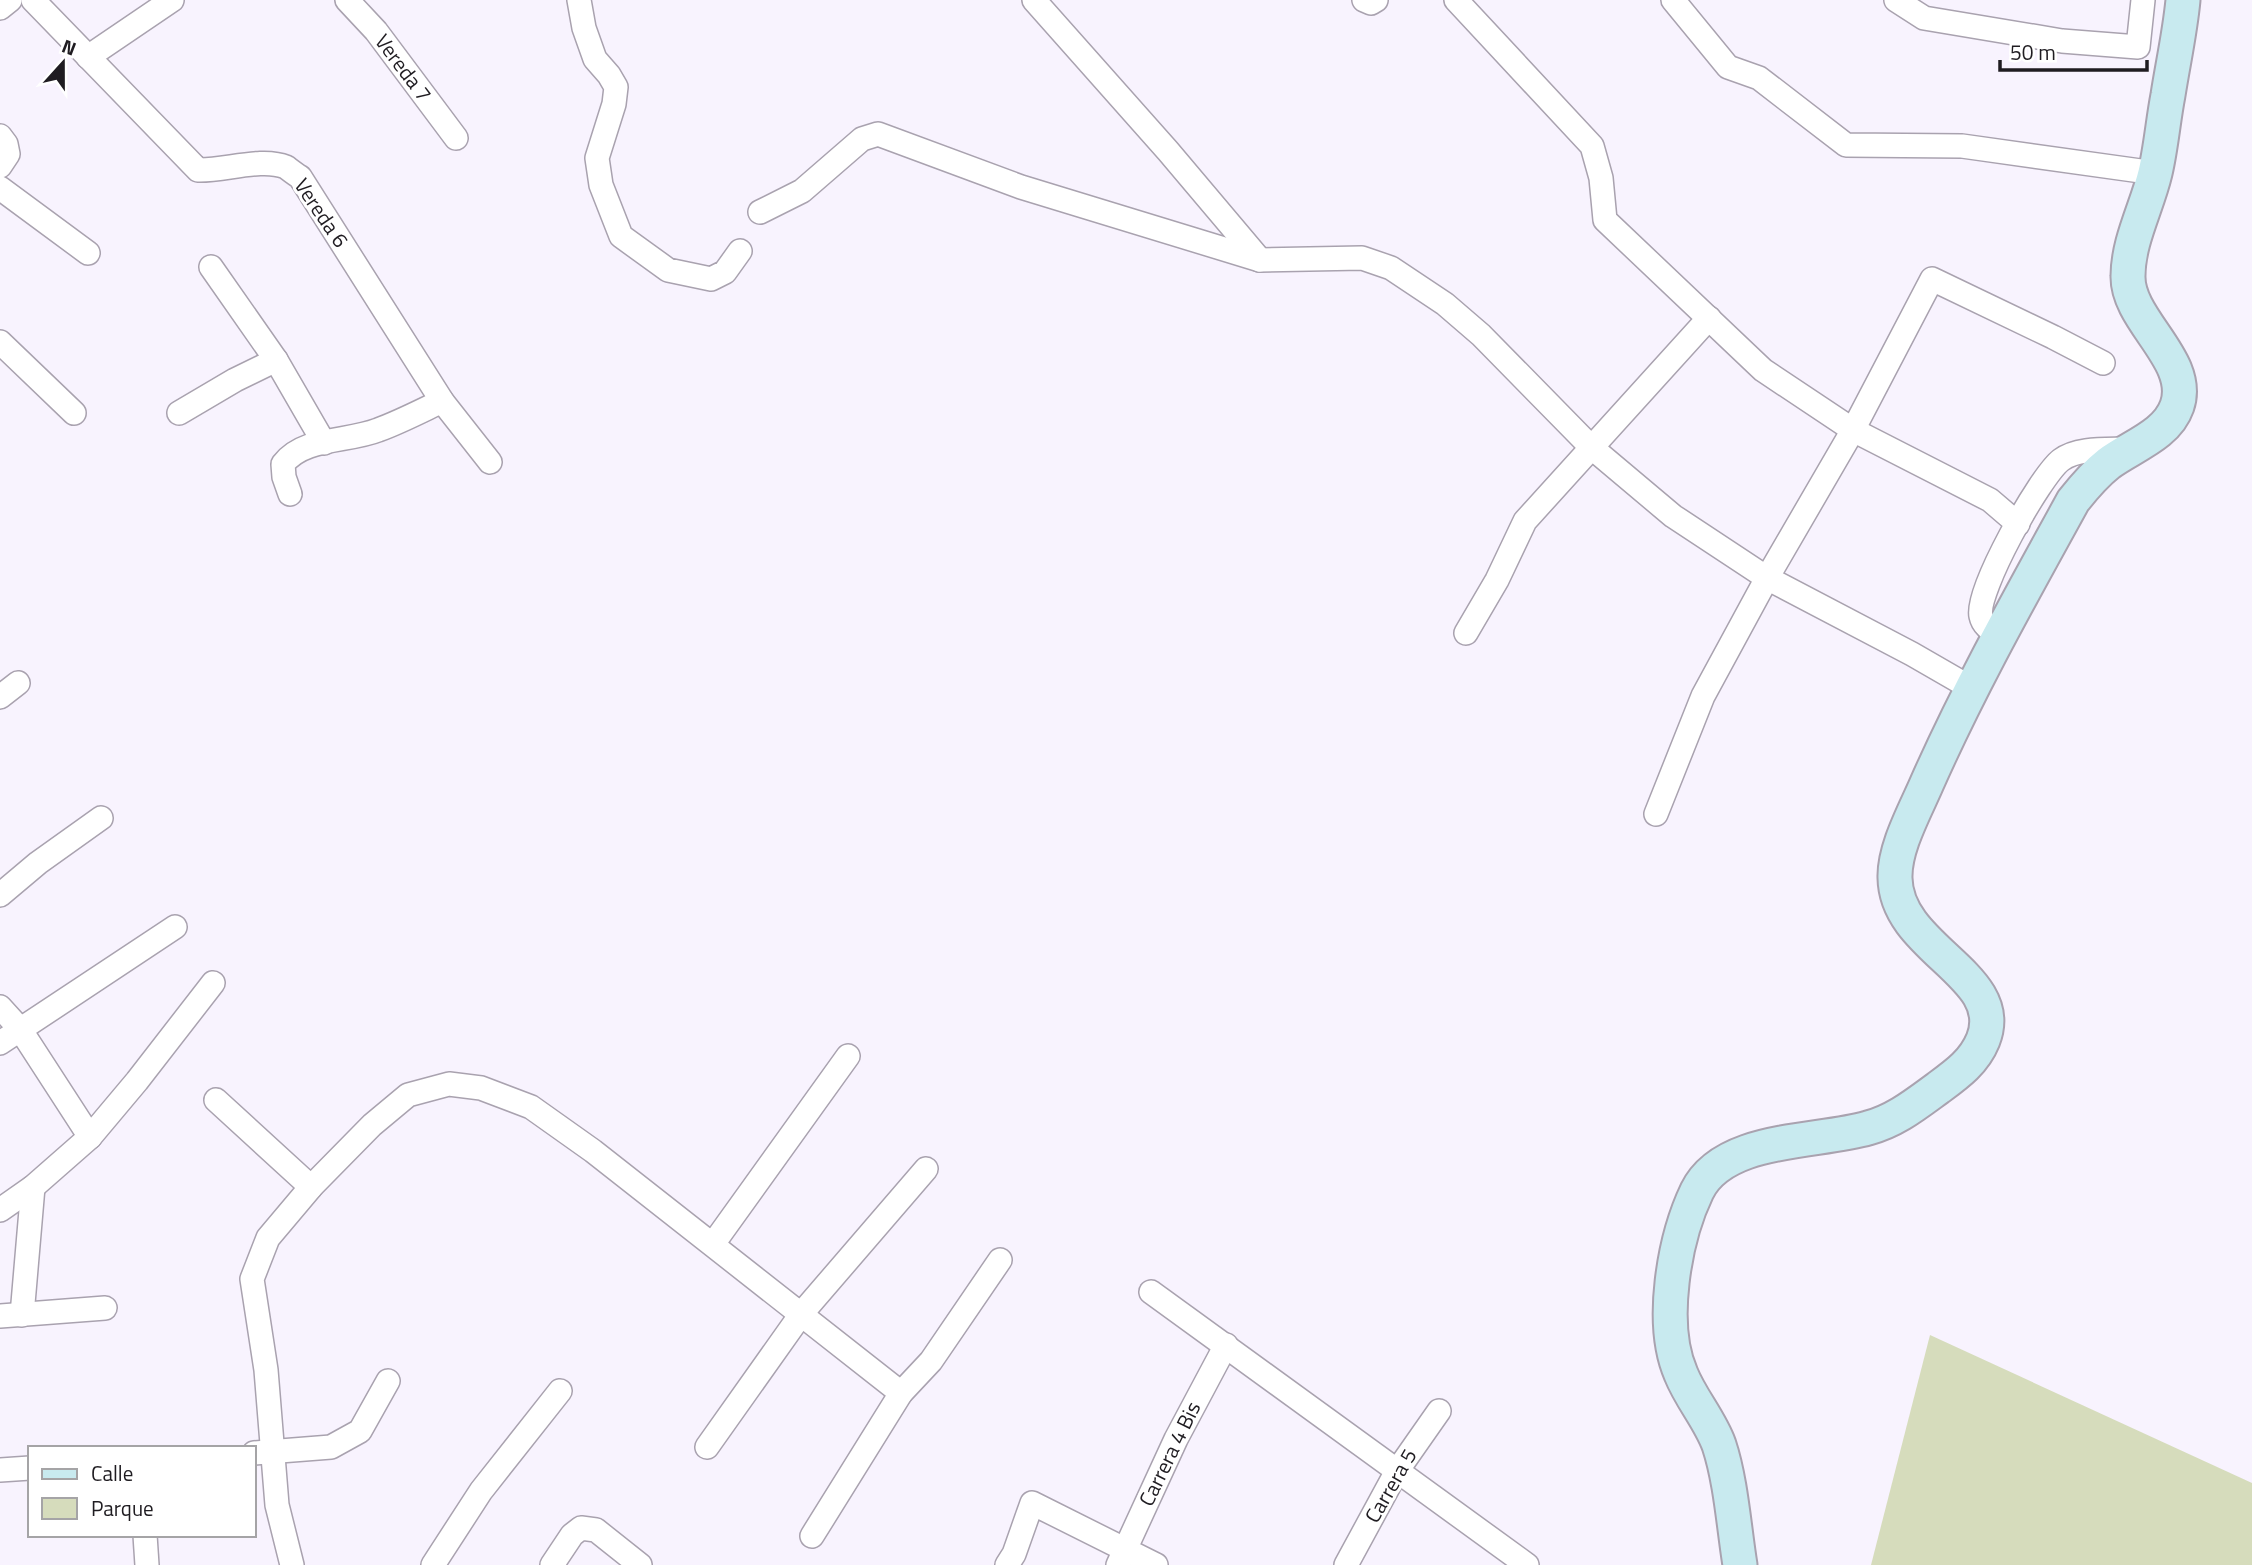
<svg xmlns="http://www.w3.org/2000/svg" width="2252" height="1565" font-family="'Titillium Web',sans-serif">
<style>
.green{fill:#d6dcbc}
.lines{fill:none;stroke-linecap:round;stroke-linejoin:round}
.minor-casing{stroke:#a9a2af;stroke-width:26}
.secondary-casing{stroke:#a9a2af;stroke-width:37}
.minor{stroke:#fff;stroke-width:23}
.secondary{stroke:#c8eaef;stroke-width:33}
.labels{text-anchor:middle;stroke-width:6;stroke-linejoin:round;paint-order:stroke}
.street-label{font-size:21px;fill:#1f1c21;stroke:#fff}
</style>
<rect width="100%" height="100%" fill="#f8f3fe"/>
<polygon class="green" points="1930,1335 2252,1483 2252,1565 1871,1565"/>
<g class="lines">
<defs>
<g id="minor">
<path d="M33 0 198 170C224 171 262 157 286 167 290 170 295 174 300 177L442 401 490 462"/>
<polyline points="347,0 376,31 456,138"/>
<polyline points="579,0 584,28 595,59 609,75 616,87 614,104 597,158 601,185 621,236 668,270 711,279 725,272 740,251"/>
<polyline points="1034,0 1168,151 1260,260"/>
<polyline points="1364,0 1371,3 1376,0"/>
<polyline points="1456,0 1592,146 1601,178 1605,220 1763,370 1853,430 1990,500 2018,524"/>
<polyline points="1673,0 1728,67 1759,78 1846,145 1962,146 2155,173"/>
<polyline points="1896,0 1924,18 2062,41 2138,47 2143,0"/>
<polyline points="0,8 10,0"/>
<polyline points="88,57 172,0"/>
<polyline points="0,136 6,144 8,154 0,166"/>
<polyline points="0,188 88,253"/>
<polyline points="760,212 802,191 862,139 878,134 1021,187 1260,260 1362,258 1391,268 1445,304 1481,335 1591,447 1673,516 1767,578 1912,654 1971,688"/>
<polyline points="211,267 276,360 324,443"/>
<polyline points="0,342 74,413"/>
<polyline points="179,413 235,380 276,360"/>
<path d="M290 494 284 477 283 464C303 437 348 442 378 430 400 422 421 411 442 401"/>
<polyline points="1466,633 1497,580 1525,521 1709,318"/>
<path d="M1999 635C1991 630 1983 626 1981 616 1975 592 2040 476 2061 460 2078 447 2108 450 2129 449"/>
<polyline points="0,697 18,683"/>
<polyline points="1656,814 1703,696 1767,578 1853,430 1932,279 2053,337 2103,363"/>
<polyline points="0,895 38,863 101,818"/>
<polyline points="0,1007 20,1029 90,1137"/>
<polyline points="0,1043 175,927"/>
<polyline points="216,1100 311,1187"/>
<polyline points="0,1210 33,1187 90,1137 137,1081 213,983"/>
<polyline points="713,1244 848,1056"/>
<polyline points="1151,1292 1527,1565"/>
<polyline points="22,1315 33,1187"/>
<polyline points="0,1316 105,1308"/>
<polyline points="707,1447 802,1313 926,1169"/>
<polyline points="254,1453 331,1447 360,1431 388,1381"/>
<polyline points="0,1470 30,1468"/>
<polyline points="145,1535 147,1565"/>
<polyline points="812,1536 901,1393 931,1361 1000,1260"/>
<polyline points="292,1565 277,1505 266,1370 252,1279 268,1238 311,1187 372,1125 408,1095 449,1084 481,1088 531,1107 593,1151 901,1393"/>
<polyline points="433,1565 481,1491 560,1391"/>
<polyline points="552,1565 572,1535 581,1528 596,1530 640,1565"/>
<polyline points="1007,1565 1014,1554 1032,1503 1156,1565"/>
<polyline points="1118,1565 1176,1439 1226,1345"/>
<polyline points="1346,1565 1397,1471 1439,1411"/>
</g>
<path id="secondary" d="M1740 1565C1734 1528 1731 1481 1719 1445 1710 1420 1691 1399 1681 1374 1659 1324 1674 1239 1697 1191 1724 1136 1818 1143 1868 1128 1895 1121 1916 1104 1938 1088 1957 1074 1974 1062 1983 1040 2009 975 1896 950 1895 878 1894 848 1915 811 1927 783 1970 686 2022 594 2073 501 2084 487 2095 474 2109 463 2132 446 2167 435 2177 406 2193 360 2127 321 2128 276 2128 241 2147 207 2155 173 2161 148 2163 121 2168 95 2173 63 2180 32 2183 0"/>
</defs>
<use href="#minor" class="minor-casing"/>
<use href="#secondary" class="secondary-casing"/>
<use href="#minor" class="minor"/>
<use href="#secondary" class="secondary"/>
</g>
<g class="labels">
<g class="street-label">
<text transform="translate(403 68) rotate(53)" y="7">Vereda 7</text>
<text transform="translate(321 213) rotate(56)" y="7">Vereda 6</text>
<text transform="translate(1170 1454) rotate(-64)" y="7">Carrera 4 Bis</text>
<text transform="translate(1391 1486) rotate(-60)" y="7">Carrera 5</text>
</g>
</g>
<rect x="28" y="1446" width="228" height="91" fill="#ffffff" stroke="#a5a4a6" stroke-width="2"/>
<rect x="42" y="1469" width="35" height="10" fill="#c8eaef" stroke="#a5a4a6" stroke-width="2"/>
<text x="91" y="1481" font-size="21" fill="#1f1c21">Calle</text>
<rect x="42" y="1498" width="35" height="21" fill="#d6dcbc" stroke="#a5a4a6" stroke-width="2"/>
<text x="91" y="1516" font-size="21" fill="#1f1c21">Parque</text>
<g transform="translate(63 63) rotate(21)" stroke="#ffffff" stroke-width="5" paint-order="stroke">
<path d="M0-5L12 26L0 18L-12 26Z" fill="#1f1c21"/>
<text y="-10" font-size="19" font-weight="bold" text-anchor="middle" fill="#1f1c21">N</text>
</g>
<path d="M2000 60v10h147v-10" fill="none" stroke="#1f1c21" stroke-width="3.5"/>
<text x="2010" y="60" font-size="21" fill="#1f1c21" stroke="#ffffff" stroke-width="5" paint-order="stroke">50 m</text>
</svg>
